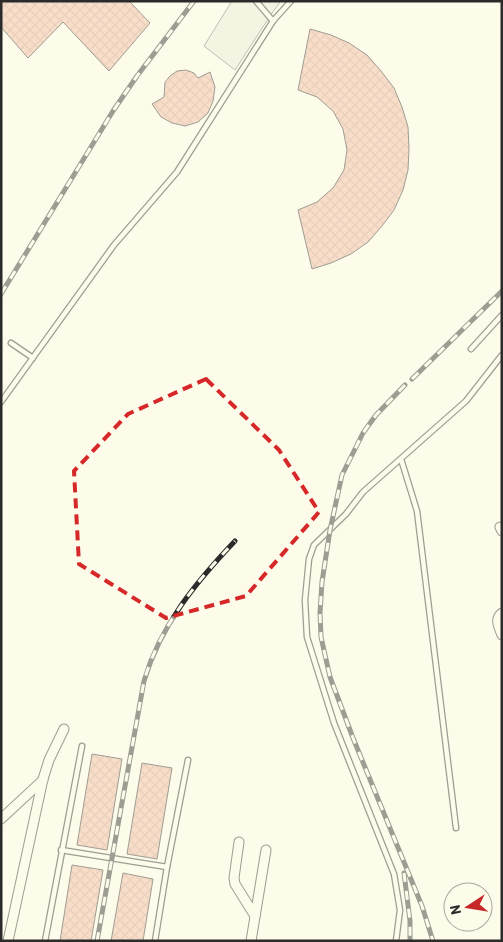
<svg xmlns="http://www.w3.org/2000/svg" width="503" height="942" font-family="Barlow,sans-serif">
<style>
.parking{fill:#eceadb;stroke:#74746e}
.building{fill:url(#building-cross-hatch);stroke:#2b2b2b}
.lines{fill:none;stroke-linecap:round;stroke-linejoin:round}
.service-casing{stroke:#2b2b2b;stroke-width:7}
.minor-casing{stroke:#2b2b2b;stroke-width:11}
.service{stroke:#fdfbea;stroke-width:4.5}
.minor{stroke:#fdfbea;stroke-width:9}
.rail-casing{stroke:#2b2b2b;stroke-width:5}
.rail{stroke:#fdfbea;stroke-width:3;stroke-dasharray:9;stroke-linecap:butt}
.marked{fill:none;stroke:#d62828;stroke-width:4;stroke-dasharray:10 6;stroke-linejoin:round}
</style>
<defs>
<pattern id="building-cross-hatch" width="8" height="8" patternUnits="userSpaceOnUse" patternTransform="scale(1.25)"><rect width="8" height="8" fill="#f2b8a0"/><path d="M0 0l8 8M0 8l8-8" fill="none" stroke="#d09e8a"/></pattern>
</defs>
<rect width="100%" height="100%" fill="#fdfbea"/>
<polygon class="parking" points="232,1 281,1 272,13 235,70 204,46"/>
<g class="building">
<polygon points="1,1 129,1 150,23 109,71 63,22 28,58 1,27"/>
<polygon points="310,29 331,35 349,43 367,55 381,71 394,88 402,107 408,127 409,149 408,170 403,190 394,210 382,226 368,242 351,254 331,263 312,269 298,210 317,202 333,188 344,170 347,150 343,129 333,111 317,97 298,90"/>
<polygon points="186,70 194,73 198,78 210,72 215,87 213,101 208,113 198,122 185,126 172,123 161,117 152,104 164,97 165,82 170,76 177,71"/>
<polygon points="92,754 122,759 107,850 77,845"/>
<polygon points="142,763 172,768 157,859 127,854"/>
<polygon points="72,865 103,870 91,941 60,941"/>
<polygon points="123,873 153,879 143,941 111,941"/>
</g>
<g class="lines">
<defs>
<g id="service">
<polyline points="256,1 273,21"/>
<polyline points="11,343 33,358"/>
<polyline points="471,349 502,315"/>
<polyline points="1,402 114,245 177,172 273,21 291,1"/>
<polyline points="401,459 417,511 456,828"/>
<polyline points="61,850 167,867"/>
<polyline points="45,941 82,746"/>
<polyline points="155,941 167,867 188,760"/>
<polyline points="396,941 400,910 394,874 334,723 307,637 305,600 309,559 314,545 346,514 363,492 466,401 502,355"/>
</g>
<g id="minor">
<polyline points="500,527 502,531"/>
<path d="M502 613C494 619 499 627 502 635"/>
<polyline points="1,819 43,780"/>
<polyline points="239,842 234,878 235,884 255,916"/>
<polyline points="8,941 43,779 49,760 64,729"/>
<polyline points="251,941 266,850"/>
</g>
</defs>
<use href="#service" class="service-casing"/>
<use href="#minor" class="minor-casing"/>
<use href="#service" class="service"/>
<use href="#minor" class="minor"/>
<defs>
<g id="rail">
<polyline points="1,294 113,111 137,76 194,1"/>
<polyline points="412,379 502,291"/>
<polyline points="405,385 376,415 363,433 342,475 330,530 322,582 320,613 321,637 330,677 353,738 422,906 433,941"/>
<polyline points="404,873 410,921 410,941"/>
<path d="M97 941 144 681C160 626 196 582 235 541"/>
</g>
</defs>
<use href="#rail" class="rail-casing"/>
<use href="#rail" class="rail"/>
</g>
<path d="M0 0H503V942H0ZM206 379 279 450 319 512 246 596 166 618 79 564 74 471 128 414Z" fill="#fdfbea" fill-opacity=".55" fill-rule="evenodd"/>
<path class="marked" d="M206 379 279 450 319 512 246 596 166 618 79 564 74 471 128 414Z"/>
<rect width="503" height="942" fill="none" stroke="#2b2b2b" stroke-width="5"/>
<g transform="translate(468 907) rotate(258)"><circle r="24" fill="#fdfbea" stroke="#a9a89e"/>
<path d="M0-4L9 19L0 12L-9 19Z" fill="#c62828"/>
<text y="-8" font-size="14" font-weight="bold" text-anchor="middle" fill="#2b2b2b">N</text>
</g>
</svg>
